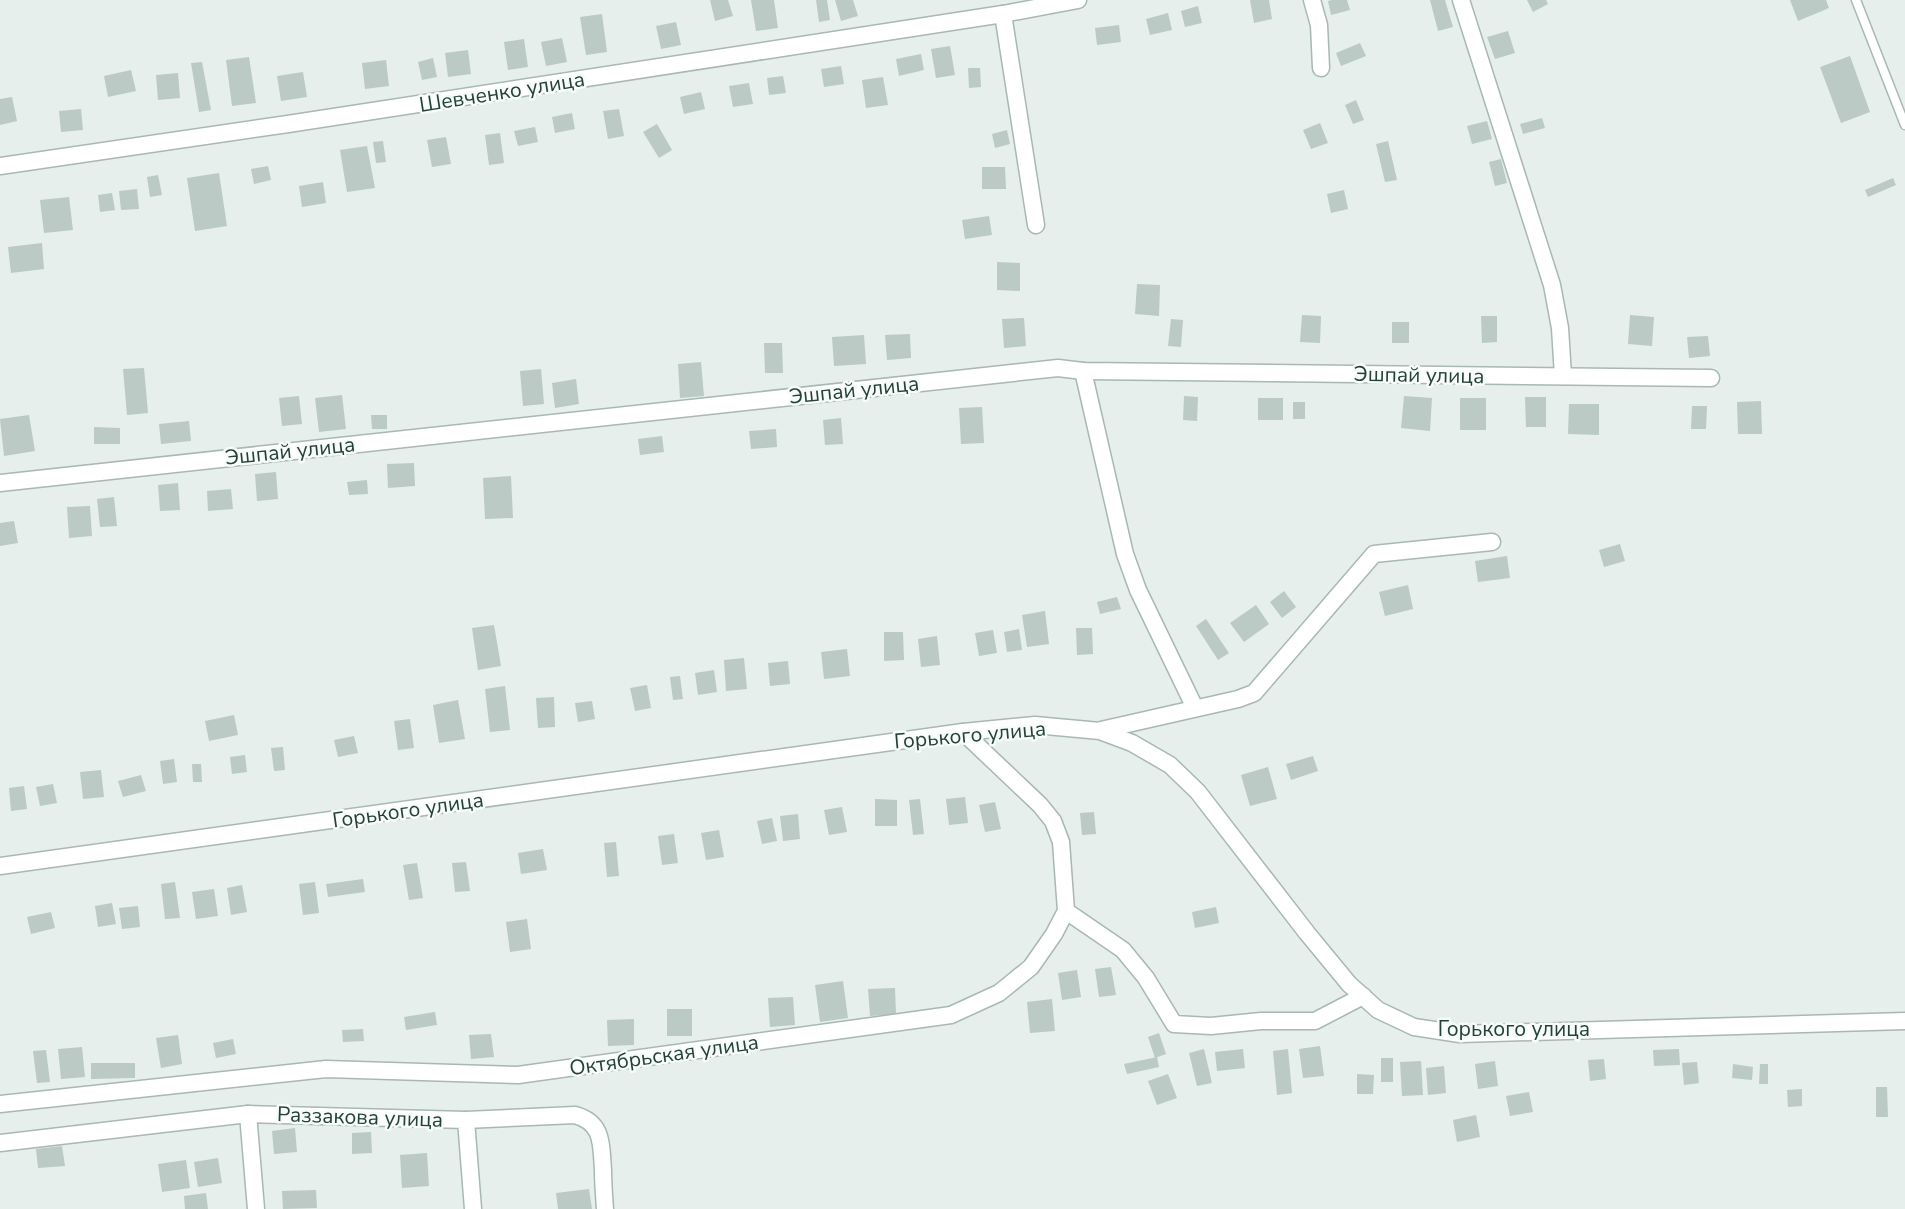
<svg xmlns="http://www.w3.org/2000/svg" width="1905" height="1209" font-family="'Nunito Sans',sans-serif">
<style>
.building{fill:#bbcac4}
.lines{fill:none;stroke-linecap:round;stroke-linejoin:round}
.service-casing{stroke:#a8b8b2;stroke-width:11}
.minor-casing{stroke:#a8b8b2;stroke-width:19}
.service{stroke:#fff;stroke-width:8}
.minor{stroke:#fff;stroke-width:16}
.labels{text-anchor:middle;stroke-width:5;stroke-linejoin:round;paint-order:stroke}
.street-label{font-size:21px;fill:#24423a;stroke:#f7fbf9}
</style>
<rect width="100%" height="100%" fill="#e6efeb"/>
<g class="building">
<polygon points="710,0 728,0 733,16 715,21"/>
<polygon points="751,0 774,0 778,28 756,31"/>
<polygon points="816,0 827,0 830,20 819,22"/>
<polygon points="835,0 853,0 858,16 841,21"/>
<polygon points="1250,0 1269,0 1272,19 1254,23"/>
<polygon points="1332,0 1347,0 1350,10 1331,15 1328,1"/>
<polygon points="1430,0 1445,0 1453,27 1438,31"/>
<polygon points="1527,0 1546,0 1548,4 1533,12"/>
<polygon points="1790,0 1826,0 1829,8 1798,21"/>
<polygon points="1198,6 1202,23 1185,27 1181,11"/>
<polygon points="1168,13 1172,30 1150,35 1146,19"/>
<polygon points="602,14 607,52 586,55 580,17"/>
<polygon points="676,22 681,45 661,49 656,26"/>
<polygon points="1119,25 1121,42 1097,45 1095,28"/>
<polygon points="1508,31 1515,53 1495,59 1487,37"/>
<polygon points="562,38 567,62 546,66 541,42"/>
<polygon points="524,39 528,67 508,70 504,42"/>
<polygon points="1360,43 1366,56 1341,66 1336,53"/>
<polygon points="950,46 955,75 936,78 931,49"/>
<polygon points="468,50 471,74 448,77 445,53"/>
<polygon points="921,54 924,70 899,76 896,59"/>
<polygon points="1850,56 1870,112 1841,123 1820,67"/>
<polygon points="249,57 256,103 232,106 226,60"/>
<polygon points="433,58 437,77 422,80 418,62"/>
<polygon points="386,60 389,86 365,89 362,63"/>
<polygon points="202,62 211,110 199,112 191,63"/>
<polygon points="841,66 844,84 824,87 821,69"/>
<polygon points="968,68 980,68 981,87 969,88"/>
<polygon points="131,70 136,91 108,97 104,76"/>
<polygon points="303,72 307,97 281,101 277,76"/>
<polygon points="178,73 180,98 158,100 156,75"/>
<polygon points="783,76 786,93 769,95 767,78"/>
<polygon points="883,77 888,105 866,108 862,80"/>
<polygon points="749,83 753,104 733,107 729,86"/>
<polygon points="701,92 705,109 684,114 680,97"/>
<polygon points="12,97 17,121 0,125 0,99"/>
<polygon points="1356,100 1364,120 1353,124 1345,105"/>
<polygon points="81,109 83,130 61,132 59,111"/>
<polygon points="619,109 624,136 608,139 603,111"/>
<polygon points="572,113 575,129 555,133 552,117"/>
<polygon points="1542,118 1545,128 1523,134 1520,124"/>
<polygon points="1487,121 1492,139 1472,144 1467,126"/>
<polygon points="1320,123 1328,143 1311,149 1303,130"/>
<polygon points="657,124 672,150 659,158 643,132"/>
<polygon points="535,127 538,142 518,146 514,131"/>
<polygon points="1007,130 1010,144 995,148 992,134"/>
<polygon points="500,133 504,163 489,165 485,135"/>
<polygon points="446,137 451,164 432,167 427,140"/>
<polygon points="383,141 386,162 376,163 373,142"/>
<polygon points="1388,141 1397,180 1385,182 1376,144"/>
<polygon points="367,146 375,188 347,192 340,150"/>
<polygon points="1501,159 1507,183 1495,186 1489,162"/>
<polygon points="268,166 271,180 254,184 251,169"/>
<polygon points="982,167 1005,167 1006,189 982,189"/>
<polygon points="219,173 227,226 195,231 187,178"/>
<polygon points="158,175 162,195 150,197 147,177"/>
<polygon points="1893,178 1896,185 1868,197 1865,190"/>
<polygon points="323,182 326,203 302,207 299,186"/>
<polygon points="137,189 139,209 121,210 119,191"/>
<polygon points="1344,190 1348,209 1331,213 1327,194"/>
<polygon points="112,193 115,210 100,212 98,195"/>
<polygon points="69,197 73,230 44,233 40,200"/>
<polygon points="989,216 992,235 965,239 962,220"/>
<polygon points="42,243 44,269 11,273 8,247"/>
<polygon points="997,262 1020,263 1020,291 997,290"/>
<polygon points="1137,284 1160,285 1159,316 1135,314"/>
<polygon points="1302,315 1321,316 1320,343 1300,342"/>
<polygon points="1630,315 1654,317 1652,346 1628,344"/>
<polygon points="1481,316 1497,316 1497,342 1482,343"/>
<polygon points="1024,318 1026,346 1004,348 1002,319"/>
<polygon points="1171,319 1183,320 1181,347 1168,346"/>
<rect x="1392" y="322" width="17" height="21"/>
<polygon points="910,334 911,358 887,360 885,335"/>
<polygon points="864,335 866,364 834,366 832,337"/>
<polygon points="1708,336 1710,356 1689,358 1687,337"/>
<polygon points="764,343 782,343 783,373 765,373"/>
<polygon points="701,362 704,396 680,398 678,364"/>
<polygon points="144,368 148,413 127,415 123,369"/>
<polygon points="541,369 544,404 523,406 520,371"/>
<polygon points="576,379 579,404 555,408 552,383"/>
<polygon points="342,395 346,429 319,432 315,398"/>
<polygon points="299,396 302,424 282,426 279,398"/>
<polygon points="1184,396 1198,397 1197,421 1183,420"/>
<polygon points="1404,396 1432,398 1430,431 1401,428"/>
<polygon points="1525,397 1546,397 1546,427 1526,427"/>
<rect x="1258" y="398" width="25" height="22"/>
<rect x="1460" y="398" width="26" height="32"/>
<polygon points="1761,401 1762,434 1738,434 1737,402"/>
<rect x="1293" y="402" width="12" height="17"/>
<polygon points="1569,404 1599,404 1599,435 1568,434"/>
<polygon points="1692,406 1707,406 1706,429 1691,429"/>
<polygon points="982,407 984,443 961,444 959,408"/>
<polygon points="29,415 35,451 4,456 0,419"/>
<polygon points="371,415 387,415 387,429 372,429"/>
<polygon points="841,418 843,444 825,445 823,420"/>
<polygon points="189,421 191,441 161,444 159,424"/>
<polygon points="94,427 120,428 120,444 94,444"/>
<polygon points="776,429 777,447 751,449 749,431"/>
<polygon points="662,436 664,452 640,455 638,439"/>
<polygon points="414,463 415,486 388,488 387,464"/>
<polygon points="276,472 278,499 257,501 255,474"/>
<polygon points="511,476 513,518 485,519 483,478"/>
<polygon points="367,480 368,494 349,495 347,482"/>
<polygon points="178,483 180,510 160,511 158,485"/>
<polygon points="231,489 233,509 208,511 207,491"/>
<polygon points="114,497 117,526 100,527 97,499"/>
<polygon points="90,506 92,536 69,538 67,507"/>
<polygon points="14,521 18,543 0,546 0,523"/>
<polygon points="1620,544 1625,561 1604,567 1599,550"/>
<polygon points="1507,556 1510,578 1478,582 1475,561"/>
<polygon points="1408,585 1413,609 1385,616 1379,592"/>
<polygon points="1284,591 1296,607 1282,618 1270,602"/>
<polygon points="1117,597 1121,609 1100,614 1097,602"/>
<polygon points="1256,605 1269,624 1244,642 1230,623"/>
<polygon points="1045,611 1049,644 1027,647 1022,615"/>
<polygon points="1206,619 1229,653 1218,660 1196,626"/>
<polygon points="494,625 501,666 478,670 472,628"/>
<polygon points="1076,628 1092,628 1093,654 1077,655"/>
<polygon points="1019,629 1022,650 1007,652 1004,632"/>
<polygon points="993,630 997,653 979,656 975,633"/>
<polygon points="884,632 903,632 904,660 884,661"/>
<polygon points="937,636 940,665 921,667 918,639"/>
<polygon points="847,649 850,676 824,679 821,652"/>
<polygon points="744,658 747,689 726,691 724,660"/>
<polygon points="788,661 790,684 770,686 768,663"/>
<polygon points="714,670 717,692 698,695 695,673"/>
<polygon points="680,676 683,699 673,700 670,677"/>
<polygon points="647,685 651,708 635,711 630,688"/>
<polygon points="505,686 510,730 490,732 485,689"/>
<polygon points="554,697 555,727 538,728 536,698"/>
<polygon points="458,700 465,739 439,743 433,705"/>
<polygon points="592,701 595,719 578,722 575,703"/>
<polygon points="234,715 238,735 209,741 205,721"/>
<polygon points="410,719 414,748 398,750 394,721"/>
<polygon points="354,736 358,753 338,757 334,740"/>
<polygon points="283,747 285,770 274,771 271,748"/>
<polygon points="245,755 247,772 232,774 230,757"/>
<polygon points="1313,756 1318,771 1291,780 1286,764"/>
<polygon points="174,759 177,782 163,784 160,761"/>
<polygon points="192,764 201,764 202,782 193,782"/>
<polygon points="1268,767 1277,799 1250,806 1241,775"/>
<polygon points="101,770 104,797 83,799 80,772"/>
<polygon points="141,775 146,791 123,797 118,781"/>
<polygon points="53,784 57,803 40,806 36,787"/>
<polygon points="24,786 27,809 11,811 9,788"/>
<polygon points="965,797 968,823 949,825 946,799"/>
<polygon points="875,799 897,800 897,826 875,826"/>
<polygon points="920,799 924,834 913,835 909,800"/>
<polygon points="995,802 1001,829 985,832 979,805"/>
<polygon points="842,807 847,832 829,835 824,810"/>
<polygon points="1094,812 1096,834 1082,835 1080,813"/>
<polygon points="798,814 800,839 783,841 780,816"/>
<polygon points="772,818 777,841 762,844 757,821"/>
<polygon points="719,830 724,857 706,860 701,833"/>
<polygon points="674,834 678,863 662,865 658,836"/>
<polygon points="616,842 619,876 607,877 604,843"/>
<polygon points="543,849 547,870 521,874 518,853"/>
<polygon points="466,862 470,891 455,892 452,863"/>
<polygon points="417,863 423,898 409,900 403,865"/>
<polygon points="363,879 365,892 328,897 326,884"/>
<polygon points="175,882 180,918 165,919 161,884"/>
<polygon points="315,882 319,913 303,915 299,884"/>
<polygon points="242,885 247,912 231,915 227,888"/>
<polygon points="214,889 218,916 196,919 192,892"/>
<polygon points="112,903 116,924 98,927 95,906"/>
<polygon points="138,906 140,927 122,929 119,908"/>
<polygon points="1216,907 1219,923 1195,928 1192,912"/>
<polygon points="51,912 55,928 31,934 27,917"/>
<polygon points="527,919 531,949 510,952 506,922"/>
<polygon points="1111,967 1116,995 1099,997 1095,969"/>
<polygon points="1077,970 1081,997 1062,1000 1058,973"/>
<polygon points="843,981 848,1018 820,1022 815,985"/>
<polygon points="895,988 896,1014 870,1016 868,989"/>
<polygon points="793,997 795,1025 770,1027 768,998"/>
<polygon points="1052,999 1055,1031 1030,1033 1027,1002"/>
<rect x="667" y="1009" width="25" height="27"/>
<polygon points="435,1012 437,1025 406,1030 404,1017"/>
<polygon points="634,1019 634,1045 608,1046 607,1020"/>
<polygon points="363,1029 364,1041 343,1042 342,1030"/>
<polygon points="1159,1033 1166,1054 1155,1058 1148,1037"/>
<polygon points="491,1034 494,1057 471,1059 469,1035"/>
<polygon points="178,1035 182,1064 161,1068 156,1038"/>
<polygon points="233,1039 236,1054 216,1058 213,1043"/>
<polygon points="1320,1046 1324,1076 1303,1078 1299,1049"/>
<polygon points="82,1047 85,1077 61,1079 58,1049"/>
<polygon points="1204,1049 1212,1083 1197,1086 1189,1053"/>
<polygon points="1243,1049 1245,1068 1217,1071 1215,1052"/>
<polygon points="1288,1049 1292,1093 1277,1095 1273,1051"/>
<polygon points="1679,1049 1680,1065 1654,1066 1653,1050"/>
<polygon points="46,1050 50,1082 37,1083 33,1051"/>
<polygon points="1157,1057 1159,1067 1127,1074 1124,1064"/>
<rect x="1381" y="1058" width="12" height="24"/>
<polygon points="1604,1059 1606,1079 1590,1081 1588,1060"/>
<polygon points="1421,1061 1423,1095 1402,1096 1400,1062"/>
<polygon points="1495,1061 1498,1086 1478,1089 1475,1064"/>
<polygon points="1697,1062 1699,1083 1684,1085 1682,1063"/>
<polygon points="91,1063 135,1063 135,1078 91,1079"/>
<polygon points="1733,1064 1753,1067 1752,1080 1732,1078"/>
<polygon points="1760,1064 1768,1064 1768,1084 1759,1084"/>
<polygon points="1444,1066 1446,1093 1428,1095 1426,1068"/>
<polygon points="1168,1074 1177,1098 1157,1105 1148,1081"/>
<polygon points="1357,1074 1374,1075 1373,1094 1357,1094"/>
<polygon points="1876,1087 1887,1087 1888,1117 1876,1117"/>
<polygon points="1802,1089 1802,1106 1788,1107 1787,1090"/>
<polygon points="1529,1092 1533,1112 1510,1116 1506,1096"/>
<polygon points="1476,1115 1480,1137 1457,1142 1453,1120"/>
<polygon points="295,1128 297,1152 274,1154 272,1131"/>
<polygon points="371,1132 372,1153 352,1154 352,1133"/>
<polygon points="62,1146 65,1166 38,1168 36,1149"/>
<polygon points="427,1153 429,1186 402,1188 400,1155"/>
<polygon points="218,1158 222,1183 198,1187 194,1162"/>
<polygon points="186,1160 190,1188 162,1192 158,1164"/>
<polygon points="589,1189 592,1209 558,1209 556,1193"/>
<polygon points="316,1190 317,1208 283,1209 282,1191"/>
<polygon points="206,1193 208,1209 185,1209 184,1196"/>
</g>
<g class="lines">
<defs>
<polyline id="service" points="1856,0 1905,125"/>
<g id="minor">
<polyline points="1312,0 1319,25 1321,68"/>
<polyline points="1461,0 1552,285 1560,328 1563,376"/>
<polyline points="1003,14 1036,225"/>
<polyline points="0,166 288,124 1003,14 1078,0"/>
<polyline points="1083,371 1125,554 1138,590 1195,708"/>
<polyline points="0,483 1058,368 1083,371 1711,378"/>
<polyline points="1101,730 1238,699 1254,693 1374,554 1492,542"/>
<polyline points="0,866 963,732 1035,725 1100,731 1132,743 1170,765 1198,792 1307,933 1349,984 1378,1010 1414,1027 1460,1034 1905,1021"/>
<polyline points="1066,911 1123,950 1146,978 1174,1024 1211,1026 1261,1021 1315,1021 1363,996"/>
<polyline points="0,1104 326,1069 518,1075 951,1015 999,993 1031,967 1054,934 1066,911 1061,842 1053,821 1040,805 963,732"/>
<polyline points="248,1114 256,1209"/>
<path d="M466 1120 575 1115C604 1123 601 1145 603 1170 603 1183 604 1196 605 1209"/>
<polyline points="0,1143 248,1114 466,1120 473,1209"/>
</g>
</defs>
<use href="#service" class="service-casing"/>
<use href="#minor" class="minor-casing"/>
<use href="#service" class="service"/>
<use href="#minor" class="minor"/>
</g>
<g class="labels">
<g class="street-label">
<text transform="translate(502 92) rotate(-9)" y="7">Шевченко улица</text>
<text transform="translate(1419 375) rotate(1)" y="7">Эшпай улица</text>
<text transform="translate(854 390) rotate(-6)" y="7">Эшпай улица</text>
<text transform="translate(290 451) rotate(-6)" y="7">Эшпай улица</text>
<text transform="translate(970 735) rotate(-5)" y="7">Горького улица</text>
<text transform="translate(408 810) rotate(-8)" y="7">Горького улица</text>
<text x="1514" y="1036">Горького улица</text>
<text transform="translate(664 1055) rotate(-8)" y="7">Октябрьская улица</text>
<text transform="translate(360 1117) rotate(2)" y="7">Раззакова улица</text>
</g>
</g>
</svg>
